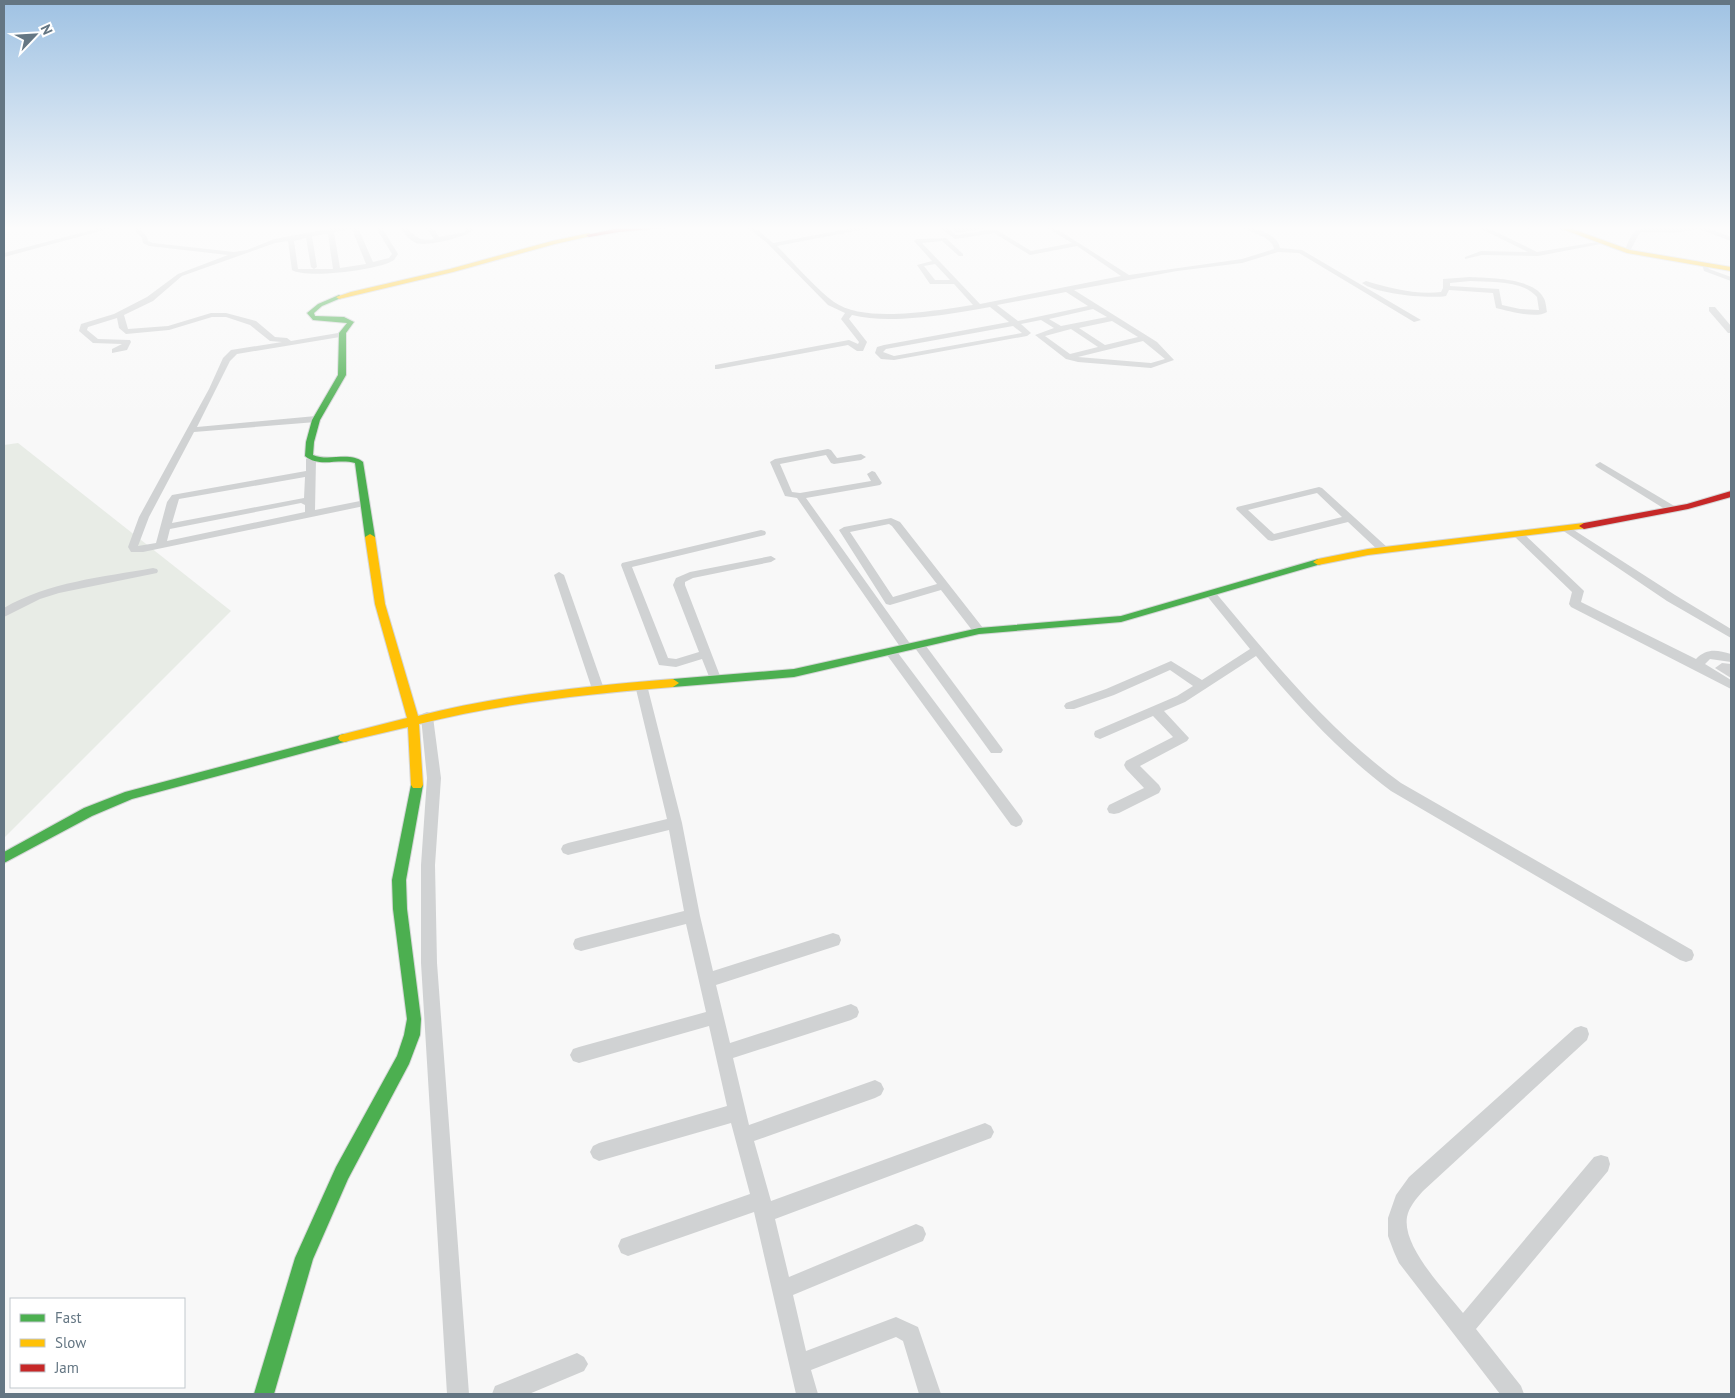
<svg xmlns="http://www.w3.org/2000/svg" width="1735" height="1398" font-family="'PT Sans',sans-serif">
<style>
.green{fill:#e8ece6}
.building{fill:#d2d3d4}
.lines{fill:none;stroke-linecap:round;stroke-linejoin:round}
.fast-casing{stroke:#d5d6d7;stroke-width:2}
.slow-casing{stroke:#d5d6d7;stroke-width:2}
.jam-casing{stroke:#d5d6d7;stroke-width:2}
.street{fill:#d0d2d3;fill-rule:evenodd}
.fast{fill:#4caf50;fill-rule:evenodd}
.slow{fill:#ffc107;fill-rule:evenodd}
.jam{fill:#c62828;fill-rule:evenodd}
</style>
<rect width="100%" height="100%" fill="#f8f8f8"/>
<polygon class="green" points="18,443 231,611 4,838 4,445"/>
<g class="building">
<polygon points="949,226 982,226 983,229 957,233"/>
<polygon points="1722,663 1731,664 1731,678 1715,668"/>
</g>
<g class="lines">
<defs>
<g id="fast">
<path d="M339 295 342 297 341 298 322 306 314 313 315 316 344 317 354 322 346 333V375L320 420 314 442 313 455C329 462 349 451 363 462L375 537 370 540 365 537 355 463C338 458 319 468 305 456L306 442 312 420 338 375 339 333 347 323 313 320 307 313 318 304Z"/>
<polygon points="1318,559 1323,562 1321,564 1121,622 979,634 794,677 673,687 667,683 673,679 794,669 979,628 1121,616"/>
<polygon points="344,734 348,735 350,738 348,741 132,799 92,816 4,863 4,852 84,808 125,792"/>
<polygon points="417,780 421,782 423,785 406,880 407,909 421,1019 420,1035 409,1064 348,1179 313,1259 274,1394 254,1394 295,1258 336,1167 397,1056 404,1035 407,1019 393,909 392,880 411,785 413,782"/>
</g>
<g id="slow">
<polygon points="1554,226 1564,226 1630,250 1731,267 1731,271 1627,253"/>
<polygon points="589,233 592,235 591,236 555,244 453,272 339,299 336,297 351,292 450,269 552,241"/>
<polygon points="1584,523 1589,526 1587,528 1368,555 1318,565 1313,562 1318,559 1368,549"/>
<path d="M370 534 375 537 385 604 418 716C501 695 587 686 673 679L679 683 673 687C588 694 502 703 419 724L423 785 421 788H413L411 785 408 727 344 742 340 741 338 738 340 735 344 734 407 718 375 604 365 537Z"/>
</g>
<g id="jam">
<polygon points="645,226 681,226 619,232 589,237 586,235 619,228"/>
<polygon points="1731,491 1731,497 1688,509 1584,529 1579,526 1584,523 1687,504"/>
</g>
</defs>
<use href="#fast" class="fast-casing"/>
<use href="#slow" class="slow-casing"/>
<use href="#jam" class="jam-casing"/>
<g class="street">
<polygon points="107,226 119,226 4,257 4,253"/>
<path d="M131 226H138L147 237 148 241 153 243 234 252 247 250 274 239 345 226H361L358 228 373 262 389 258 392 254 375 226H381L398 254C398 254 394 260 394 260 380 270 306 279 292 270L288 241 275 243 182 276 153 301 124 315 128 329 168 326 211 313H226L256 321 275 337 287 338 291 341 338 333 342 331 346 333 340 337 237 354 230 361 197 427 316 416 320 419 316 422 194 432 149 517 138 546 156 543 167 502 172 495 306 471V459L311 456 316 459 315 510 365 500 369 501V505L143 552H131L128 547 139 517 209 389 223 358 231 350 282 342 270 341 250 325 226 317H212L169 330 126 334 119 328 117 318 88 327 87 330 98 339 130 340 131 342 127 350 112 353V349L122 344 93 343 79 331 81 324 114 314 147 297 178 274 228 255 149 246 143 243 142 238ZM352 229 366 264 340 268 334 232ZM328 234 333 269H298L294 241 306 238 311 267 314 269 317 267 312 236ZM305 477 304 498 172 523 179 499ZM301 503 305 505V512L167 541 170 529Z"/>
<path d="M399 226H406C415 237 420 242 434 239L425 226H432L439 237 465 232 466 230 463 226H470L473 230C467 237 426 247 416 243 409 240 404 233 399 226Z"/>
<path d="M745 226H753L773 243 864 226H881L777 246C794 263 815 288 834 302 865 324 937 310 973 305L954 284H930L917 265 932 261 914 241 917 239 946 238 963 254V256H959L942 241 922 243 980 304 1121 276 1077 246 1030 255 994 233 955 239 938 226H946L956 235 995 229 1031 251 1072 243 1044 226H1052L1129 275 1242 259 1274 249C1272 236 1248 232 1238 226 1251 226 1278 233 1280 248L1302 250 1421 320 1414 322 1299 253 1278 252 1242 263 1177 271 1074 290 1157 342 1174 360 1151 368 1078 362 1066 359 1035 335 1054 328 1041 320 1021 324 1031 333 1027 336 894 360 881 359 875 353 877 347 884 345 1009 322 990 307C951 314 890 325 852 315L849 319 867 342 863 351H857L848 345 718 369H715V365L849 340 858 344 859 342 841 319 845 313 828 305 766 242ZM935 264 950 280H935L924 266ZM1066 292 1088 306 1018 321 997 305ZM1093 309 1107 317 1061 326 1049 319ZM1112 321 1138 337 1105 345 1079 328ZM1013 326 1022 333 894 356 883 352 886 349ZM1071 329 1098 347 1070 354 1045 336ZM1143 341 1165 359 1151 363 1078 357Z"/>
<polygon points="1475,226 1484,226 1537,252 1603,241 1606,243 1538,256 1482,255 1465,259 1465,257 1481,251 1528,252"/>
<polygon points="1524,226 1537,226 1526,230 1523,228"/>
<path d="M1691 226H1709L1707 228 1731 237V241L1699 229 1674 233 1642 232 1639 234 1629 253 1624 252C1627 246 1630 235 1635 231 1639 227 1680 228 1691 226Z"/>
<polygon points="1702,264 1706,264 1709,269 1731,277 1731,281 1704,271"/>
<path d="M1470 277C1489 278 1533 278 1543 297 1546 301 1546 307 1547 312 1536 319 1509 311 1496 308L1493 293 1449 290 1446 296C1428 299 1376 294 1362 283L1366 281C1389 288 1416 295 1441 292L1443 288V279ZM1470 281C1490 282 1523 280 1537 297L1539 310 1520 309 1502 305 1499 289 1450 286V283Z"/>
<polygon points="1709,307 1715,307 1731,326 1731,333 1728,333 1709,311"/>
<polygon points="828,449 831,450 837,458 861,454 866,457 861,460 834,464 831,463 826,455 780,464 792,492 800,493 871,481 867,474 872,471 875,472 882,483 880,485 806,498 911,645 913,648 911,651 903,651 797,498 785,496 770,462 775,459"/>
<polygon points="1600,462 1676,507 1677,509 1672,512 1668,511 1597,467 1595,465"/>
<path d="M1319 487 1322 488 1388 548 1389 550 1388 552H1380L1348 522 1272 541 1268 540 1236 509 1237 507ZM1317 493 1342 517 1274 534 1248 510Z"/>
<path d="M891 518 900 522 983 628 985 631 983 634H975L941 590 890 605 886 604 839 530 844 527ZM889 524 892 526 937 584 893 597 850 532Z"/>
<polygon points="1566,525 1675,595 1731,629 1731,638 1667,601 1562,530 1561,528"/>
<polygon points="761,530 765,531 766,533 765,535 632,567 668,658 676,659 699,652 673,585 676,578 690,572 771,556 776,559 771,562 693,578 685,582 685,585 722,681 720,684 712,684 702,659 676,667 659,665 621,565 622,563"/>
<path d="M1519 532 1523 533 1582 589 1584 591 1581 602 1696 659C1707 648 1717 650 1731 654V662L1710 659 1705 664 1731 680V689L1571 607 1569 604 1572 592 1515 537 1514 535Z"/>
<path d="M153 568 157 569 158 571 157 573 59 593 40 599 4 617V608C48 582 103 577 153 568Z"/>
<polygon points="559,572 564,575 604,689 602,692 594,692 592,689 554,575"/>
<path d="M1211 590 1215 592C1273 661 1328 730 1401 783L1692 950 1694 955 1692 960 1686 962 1680 960 1391 791C1339 752 1297 706 1256 656L1185 702 1164 711 1189 738 1187 741 1140 766 1159 785 1161 789 1159 793 1119 813 1114 814 1109 813 1107 809 1109 805 1144 788 1126 769 1124 765 1126 761 1173 737 1153 716 1100 739 1095 737 1094 734 1095 731 1177 696 1193 686 1170 670 1114 695 1074 709H1066L1064 706 1066 703 1106 689 1171 661 1202 680 1250 649 1207 596 1205 594Z"/>
<polygon points="919,641 923,642 1001,747 1003,750 1001,753 991,753 915,648 913,645"/>
<polygon points="891,648 895,649 1021,817 1023,821 1021,825 1016,827 1011,825 887,655 885,652"/>
<polygon points="641,681 647,685 682,823 700,916 713,971 833,933 839,935 841,940 839,945 833,947 716,985 730,1043 851,1004 857,1007 859,1012 857,1017 851,1020 733,1058 749,1125 875,1080 881,1083 884,1089 881,1095 875,1098 754,1141 771,1201 985,1123 991,1126 994,1132 991,1138 775,1219 789,1277 916,1224 923,1227 926,1234 923,1241 793,1295 806,1351 896,1317 918,1327 941,1394 919,1394 903,1341 896,1337 811,1370 818,1394 796,1394 754,1212 628,1256 621,1253 618,1246 621,1239 750,1194 731,1123 599,1161 593,1158 590,1152 593,1146 599,1143 727,1106 709,1026 579,1063 573,1061 570,1055 573,1049 579,1047 706,1012 686,924 581,951 575,949 573,944 575,939 581,937 684,911 669,830 568,855 563,853 561,849 563,845 568,843 667,819 635,685"/>
<polygon points="427,712 432,714 433,717 441,778 435,865 437,963 469,1394 447,1394 421,963 421,865 427,778 421,717 422,714"/>
<path d="M1581 1026 1587 1028 1589 1034 1587 1040 1423 1191C1416 1199 1409 1207 1407 1217 1402 1247 1445 1290 1463 1313L1594 1157 1601 1155 1608 1157 1610 1164 1608 1171 1476 1329 1521 1386 1524 1394H1500L1399 1263 1394 1252 1388 1236V1218L1396 1195 1409 1177 1575 1028Z"/>
<polygon points="577,1353 584,1357 588,1364 584,1371 529,1394 492,1394 495,1386"/>
</g>
<use href="#fast" class="fast"/>
<use href="#slow" class="slow"/>
<use href="#jam" class="jam"/>
</g>
<linearGradient id="sky" x2="0" y2="1"><stop stop-color="#9fc2e3"/><stop offset="0.54" stop-color="#fcfcfc"/><stop offset="1" stop-color="#fcfcfc" stop-opacity="0"/></linearGradient>
<rect width="1735" height="422" fill="url(#sky)"/>
<rect width="1735" height="1398" fill="none" stroke="#647683" stroke-width="10"/>
<rect x="10" y="1298" width="175" height="90" fill="#ffffff" stroke="#c1c8cd"/>
<rect x="20" y="1314" width="25" height="8" fill="#4caf50" stroke="#c1c8cd"/>
<text x="55" y="1323" font-size="15" fill="#647683">Fast</text>
<rect x="20" y="1339" width="25" height="8" fill="#ffc107" stroke="#c1c8cd"/>
<text x="55" y="1348" font-size="15" fill="#647683">Slow</text>
<rect x="20" y="1364" width="25" height="8" fill="#c62828" stroke="#c1c8cd"/>
<text x="55" y="1373" font-size="15" fill="#647683">Jam</text>
<g transform="translate(35 35) rotate(65)" stroke="#ffffff" stroke-width="4" paint-order="stroke">
<path d="M0-4L9 19L0 12L-9 19Z" fill="#647683"/>
<text y="-8" font-size="14" font-weight="bold" text-anchor="middle" fill="#647683">N</text>
</g>
</svg>
